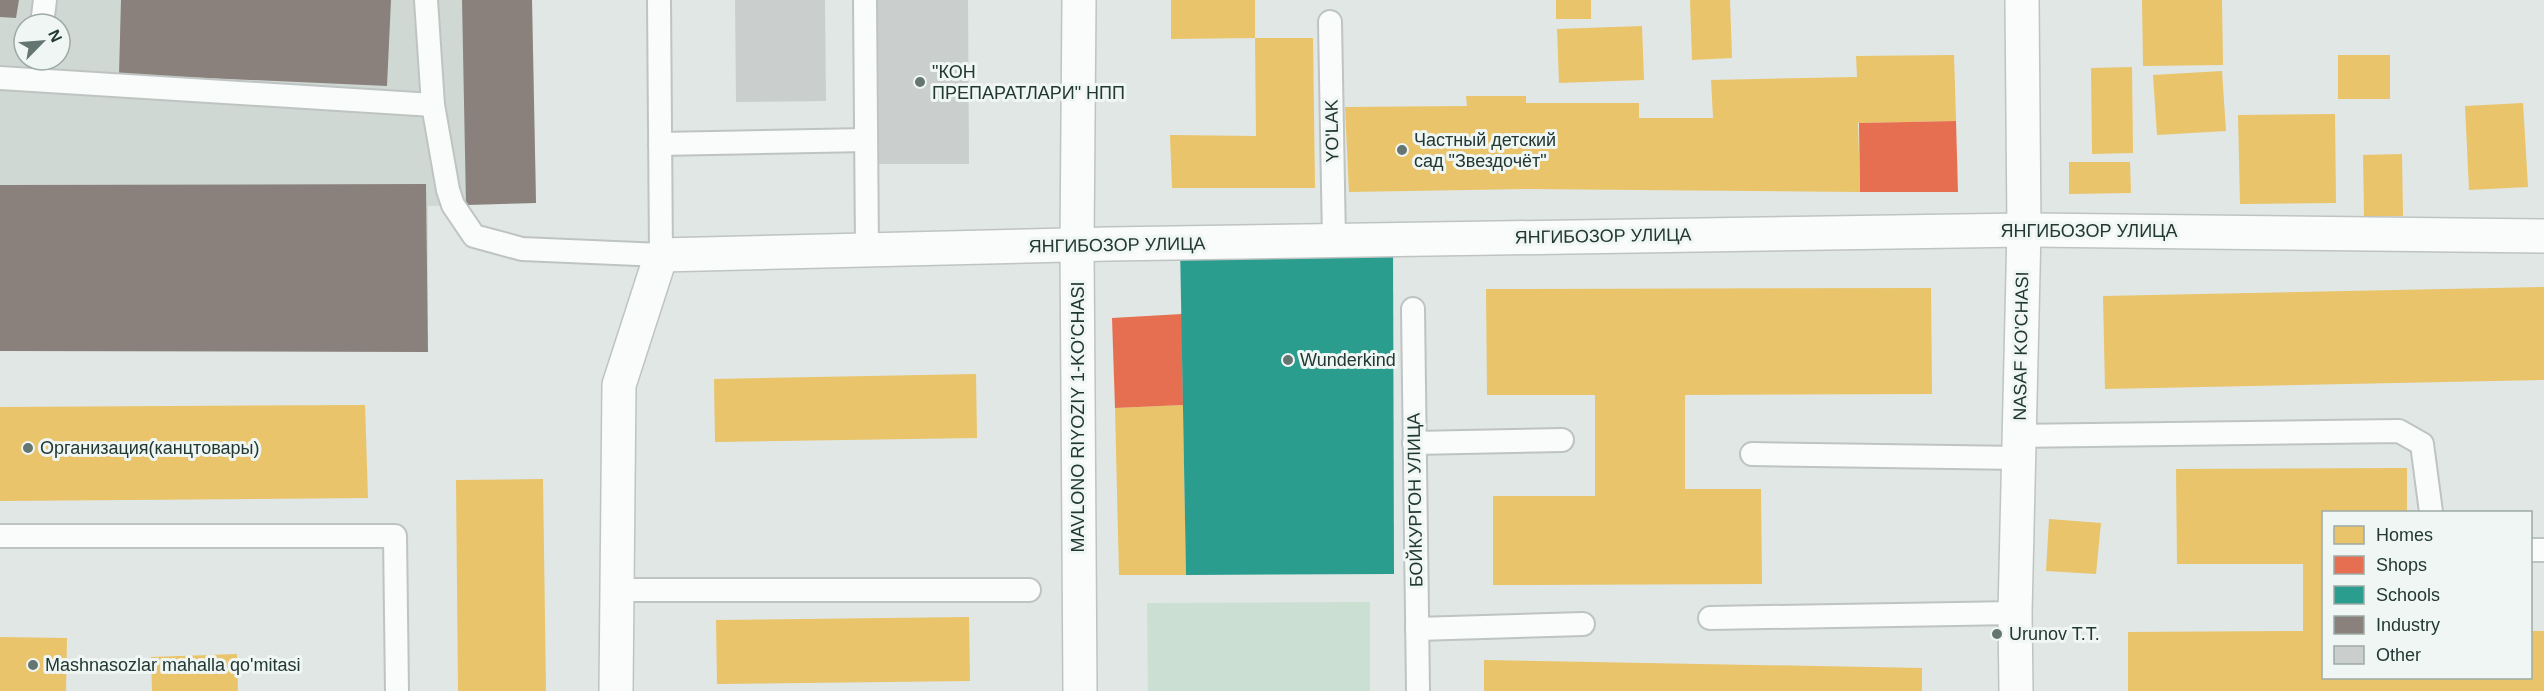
<svg xmlns="http://www.w3.org/2000/svg" width="2544" height="691" font-family="Helvetica,sans-serif">
<style>
.built{fill:#d0d8d4;fill-rule:evenodd}
.green{fill:#cbdfd2}
.homes{fill:#e9c46a}
.shops{fill:#e76f51}
.schools{fill:#2a9d8f}
.industry{fill:#8a817c}
.building{fill:#cacfcd}
.lines{fill:none;stroke-linecap:round;stroke-linejoin:round}
.lane-casing{stroke:#bec4c1;stroke-width:26}
.street-casing{stroke:#bec4c1;stroke-width:36}
.lane{stroke:#fafbfb;stroke-width:22}
.street{stroke:#fafbfb;stroke-width:33}
.poi-dot{fill:#657571;stroke:#eff6f3;stroke-width:2}
.labels{text-anchor:middle;stroke-width:6;stroke-linejoin:round;paint-order:stroke}
.poi-label{font-size:18px;fill:#223833;stroke:#eff6f3;text-anchor:start}
.street-label{font-size:18px;fill:#223833;stroke:#eff6f3}
</style>
<rect width="100%" height="100%" fill="#e1e7e4"/>
<path class="built" d="M0 0H532L536 203 428 206V352L0 349ZM24 24H60V60H24Z"/>
<polygon class="green" points="1370,602 1370,691 1148,691 1147,603"/>
<g class="homes">
<polygon points="1171,0 1255,0 1255,38 1171,39"/>
<rect x="1556" y="0" width="35" height="19"/>
<polygon points="1690,0 1730,0 1732,58 1692,60"/>
<polygon points="2142,0 2222,0 2223,65 2143,66"/>
<polygon points="1642,26 1644,80 1559,83 1557,29"/>
<polygon points="1255,38 1313,38 1315,188 1172,188 1170,135 1256,136"/>
<polygon points="1954,55 1956,121 1858,123 1860,192 1526,189 1349,192 1345,107 1467,106 1466,96 1526,96 1526,103 1639,103 1639,118 1713,118 1711,80 1857,77 1856,56"/>
<rect x="2338" y="55" width="52" height="44"/>
<polygon points="2132,67 2133,153 2092,154 2091,68"/>
<polygon points="2222,71 2226,131 2157,135 2153,75"/>
<polygon points="2523,103 2528,187 2469,190 2465,106"/>
<polygon points="2335,114 2336,203 2240,204 2238,115"/>
<polygon points="2402,154 2403,216 2364,216 2363,155"/>
<polygon points="2069,162 2130,162 2131,193 2069,194"/>
<polygon points="2544,287 2544,380 2105,389 2103,296"/>
<polygon points="1931,288 1932,394 1685,395 1685,489 1761,489 1762,584 1493,585 1493,496 1595,496 1595,395 1487,395 1486,289"/>
<polygon points="976,374 977,438 715,442 714,379"/>
<polygon points="365,405 368,498 0,501 0,407"/>
<polygon points="1183,405 1186,575 1119,575 1115,408"/>
<polygon points="2407,468 2407,512 2324,512 2324,678 2530,678 2530,631 2544,631 2544,691 2128,691 2128,632 2303,631 2303,564 2177,564 2176,469"/>
<polygon points="543,479 546,691 458,691 456,480"/>
<polygon points="2049,519 2101,523 2096,574 2046,571"/>
<polygon points="969,617 970,681 717,684 716,620"/>
<polygon points="0,637 67,638 66,691 0,691"/>
<polygon points="237,654 238,691 152,691 151,657"/>
<polygon points="1484,660 1922,668 1922,691 1484,691"/>
</g>
<g class="shops">
<polygon points="1956,121 1958,192 1860,192 1859,123"/>
<polygon points="1182,314 1183,405 1115,408 1112,318"/>
</g>
<polygon class="schools" points="1393,240 1394,574 1186,575 1180,244"/>
<g class="industry">
<polygon points="0,0 19,0 16,18 0,17"/>
<polygon points="121,0 391,0 387,86 119,74"/>
<polygon points="462,0 532,0 536,203 466,205"/>
<polygon points="426,184 428,352 0,351 0,185"/>
</g>
<g class="building">
<polygon points="735,0 825,0 826,101 736,102"/>
<polygon points="871,0 968,0 969,164 873,164"/>
</g>
<g class="lines">
<defs>
<g id="lane">
<polyline points="426,0 433,105 448,190 453,205 474,236 522,249 661,255 659,0"/>
<polyline points="865,0 867,250"/>
<polyline points="1330,22 1334,241"/>
<polyline points="42,24 45,0"/>
<polyline points="0,78 433,105"/>
<polyline points="660,144 866,140"/>
<polyline points="1413,309 1418,691"/>
<polyline points="2019,436 2399,431 2422,444 2431,512"/>
<polyline points="1414,443 1562,440"/>
<polyline points="1752,454 2020,458"/>
<polyline points="0,536 395,536 397,691"/>
<polyline points="2530,550 2544,550"/>
<polyline points="617,590 1029,590"/>
<polyline points="1710,618 2015,613"/>
<polyline points="1417,629 1583,624"/>
</g>
<g id="street">
<polyline points="1079,0 1077,245 1080,691"/>
<polyline points="616,691 619,385 661,255 1108,244 2024,230 2544,236"/>
<polyline points="2016,691 2015,613 2024,230 2022,0"/>
</g>
</defs>
<use href="#lane" class="lane-casing"/>
<use href="#street" class="street-casing"/>
<use href="#lane" class="lane"/>
<use href="#street" class="street"/>
</g>
<g class="poi-dot">
<circle cx="920" cy="82" r="6"/>
<circle cx="1402" cy="150" r="6"/>
<circle cx="1288" cy="360" r="6"/>
<circle cx="28" cy="448" r="6"/>
<circle cx="1997" cy="634" r="6"/>
<circle cx="33" cy="665" r="6"/>
</g>
<g class="labels">
<g class="poi-label">
<text x="932" y="78">"КОН<tspan x="932" dy="21">ПРЕПАРАТЛАРИ" НПП</tspan></text>
<text x="1414" y="146">Частный детский<tspan x="1414" dy="21">сад "Звездочёт"</tspan></text>
<text x="1300" y="366">Wunderkind</text>
<text x="40" y="454">Организация(канцтовары)</text>
<text x="2009" y="640">Urunov T.T.</text>
<text x="45" y="671">Mashnasozlar mahalla qo'mitasi</text>
</g>
<g class="street-label">
<text transform="translate(1332 131) rotate(-91)" y="6">YO'LAK</text>
<text x="2089" y="237">ЯНГИБОЗОР УЛИЦА</text>
<text transform="translate(1603 236) rotate(-1)" y="6">ЯНГИБОЗОР УЛИЦА</text>
<text transform="translate(1117 245) rotate(-1)" y="6">ЯНГИБОЗОР УЛИЦА</text>
<text transform="translate(2021 346) rotate(-89)" y="6">NASAF KO'CHASI</text>
<text transform="translate(1078 417) rotate(-90)" y="6">MAVLONO RIYOZIY 1-KO'CHASI</text>
<text transform="translate(1415 500) rotate(-91)" y="6">БОЙКУРГОН УЛИЦА</text>
</g>
</g>
<rect x="2322" y="511" width="210" height="168" fill="#eff6f3" stroke="#9daaa6" stroke-width="1.5"/>
<rect x="2334" y="526" width="30" height="18" fill="#e9c46a" stroke="#9daaa6" stroke-width="1.5"/>
<text x="2376" y="541" font-size="18" fill="#223833">Homes</text>
<rect x="2334" y="556" width="30" height="18" fill="#e76f51" stroke="#9daaa6" stroke-width="1.5"/>
<text x="2376" y="571" font-size="18" fill="#223833">Shops</text>
<rect x="2334" y="586" width="30" height="18" fill="#2a9d8f" stroke="#9daaa6" stroke-width="1.5"/>
<text x="2376" y="601" font-size="18" fill="#223833">Schools</text>
<rect x="2334" y="616" width="30" height="18" fill="#8a817c" stroke="#9daaa6" stroke-width="1.5"/>
<text x="2376" y="631" font-size="18" fill="#223833">Industry</text>
<rect x="2334" y="646" width="30" height="18" fill="#cacfcd" stroke="#9daaa6" stroke-width="1.5"/>
<text x="2376" y="661" font-size="18" fill="#223833">Other</text>
<g transform="translate(42 42) rotate(65)"><circle r="28" fill="#eff6f3" stroke="#9daaa6" stroke-width="1.5"/>
<path d="M0-4.5L10 22L0 15L-10 22Z" fill="#657571"/>
<text y="-9" font-size="16" font-weight="bold" text-anchor="middle" fill="#223833">N</text>
</g>
</svg>
